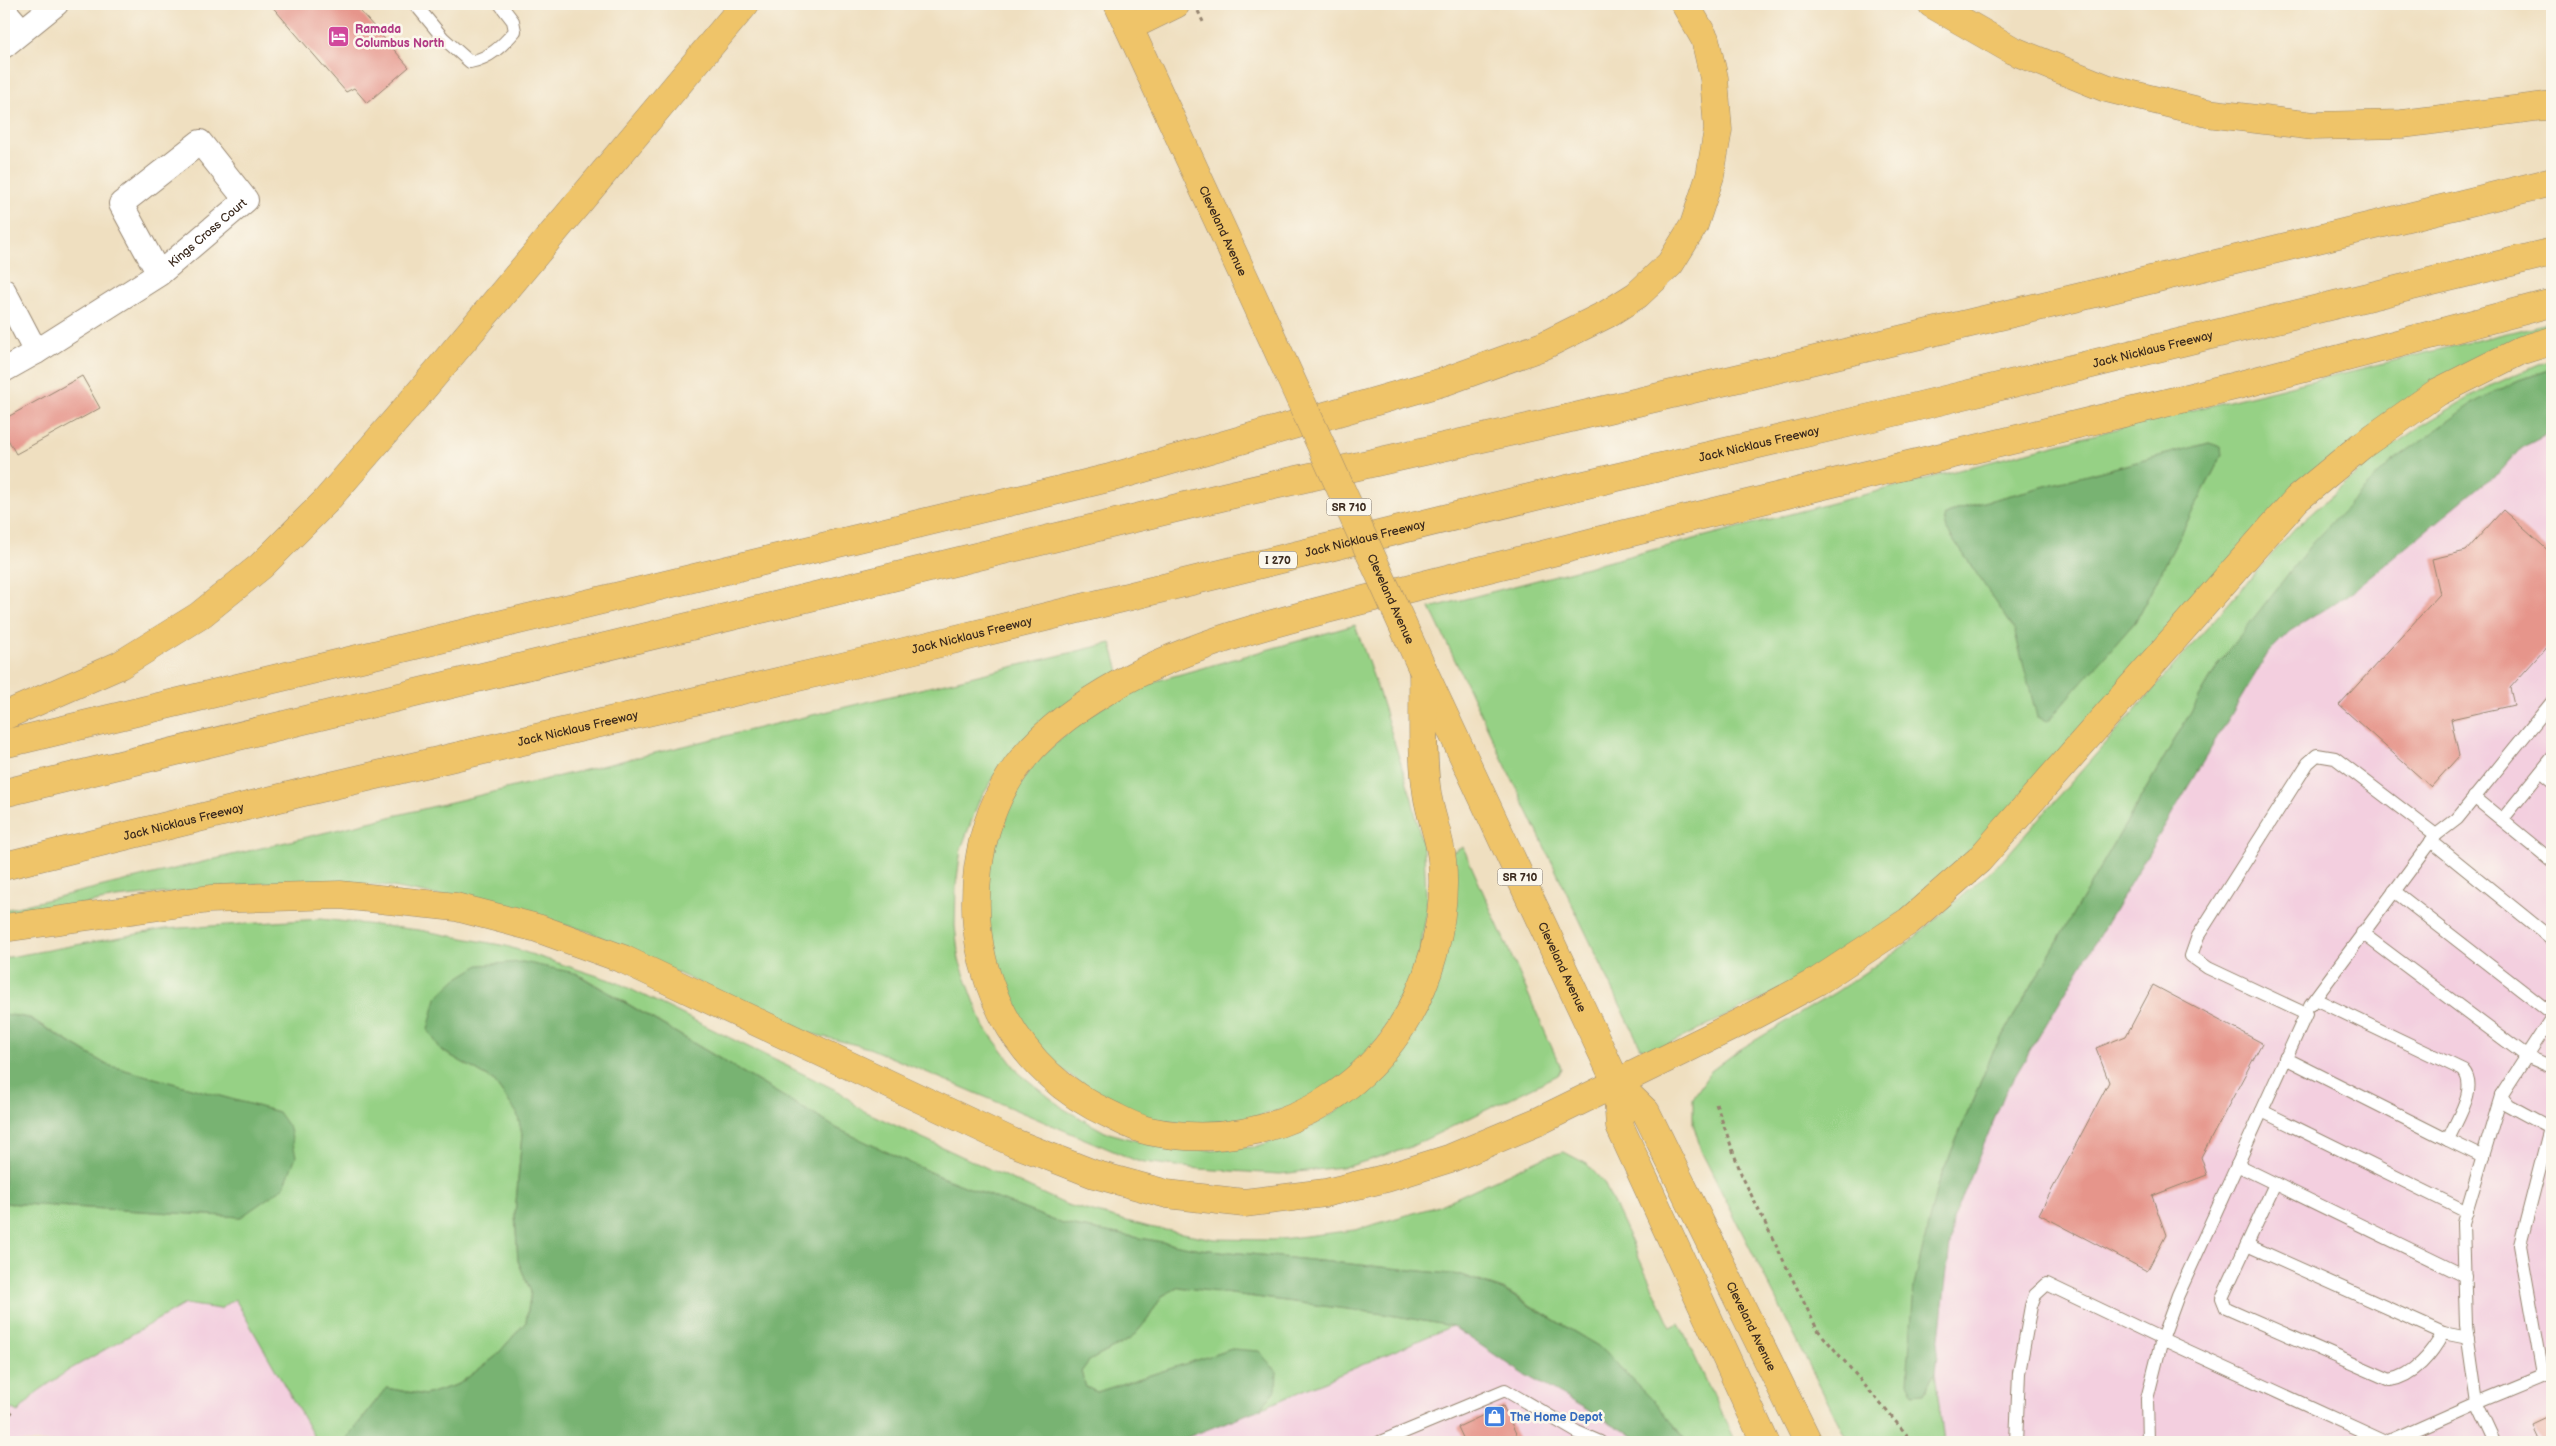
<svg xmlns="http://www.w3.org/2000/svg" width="2556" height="1446" font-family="'Balsamiq Sans',sans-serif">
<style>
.built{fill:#f3cfdf}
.green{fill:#96d185;stroke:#687e52;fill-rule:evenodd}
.forest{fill:#78b372;stroke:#5a6e48}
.building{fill:#e6958b}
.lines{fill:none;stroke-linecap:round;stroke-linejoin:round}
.service-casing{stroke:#95846f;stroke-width:14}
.minor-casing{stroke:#95846f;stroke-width:26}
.primary-casing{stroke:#95846f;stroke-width:29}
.motorway-casing{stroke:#95846f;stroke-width:29}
.path{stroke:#95846f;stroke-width:3;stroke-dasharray:4 4;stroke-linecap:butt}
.service{stroke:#fff;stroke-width:12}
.minor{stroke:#fff;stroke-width:24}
.primary{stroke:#efc469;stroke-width:28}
.motorway{stroke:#efc469;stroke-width:28}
.primary-bridge-casing{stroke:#95846f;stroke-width:29;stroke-linecap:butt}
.primary-bridge{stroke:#efc469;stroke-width:28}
.labels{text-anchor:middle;stroke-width:5;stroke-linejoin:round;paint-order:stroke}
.shield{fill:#fbf7ec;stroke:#75685c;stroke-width:1}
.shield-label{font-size:11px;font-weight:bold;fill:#3b2a1e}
.hotel-label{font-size:12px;font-weight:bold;fill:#b23c85;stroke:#fbf7ec;text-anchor:start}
.street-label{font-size:12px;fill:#3b2a1e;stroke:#fbf7ec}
.shop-label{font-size:12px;font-weight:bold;fill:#366cbe;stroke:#fbf7ec;text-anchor:start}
</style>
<rect width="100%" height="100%" fill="#fbf7ec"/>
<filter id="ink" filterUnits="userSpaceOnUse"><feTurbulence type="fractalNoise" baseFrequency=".02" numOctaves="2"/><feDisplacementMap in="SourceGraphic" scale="10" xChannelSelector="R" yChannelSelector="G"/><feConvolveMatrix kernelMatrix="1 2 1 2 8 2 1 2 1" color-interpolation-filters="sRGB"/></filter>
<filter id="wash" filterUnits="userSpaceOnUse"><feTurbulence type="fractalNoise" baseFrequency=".0096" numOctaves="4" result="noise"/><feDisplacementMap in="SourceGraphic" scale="20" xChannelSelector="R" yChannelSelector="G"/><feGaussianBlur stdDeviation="1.12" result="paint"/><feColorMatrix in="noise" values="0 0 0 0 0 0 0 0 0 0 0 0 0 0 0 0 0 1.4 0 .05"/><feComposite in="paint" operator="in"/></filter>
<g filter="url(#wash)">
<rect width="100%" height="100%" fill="#efdfc0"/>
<g class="built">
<polygon points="2552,432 2552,1442 1944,1442 1935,1372 1953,1219 2005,1093 2268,653 2290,631 2348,595 2481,485 2500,472 2521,448"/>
<polygon points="4,1203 241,1217 344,1442 4,1442"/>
<polygon points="1452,1326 1522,1373 1639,1439 1642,1442 1175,1442 1260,1409"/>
</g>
<g class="green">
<path d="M2552 322V334L2381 423 1954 872 1832 965 1654 1051 1641 1048 1430 608 2135 424ZM2209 443 2220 447 2222 455 2135 622 2048 720 2026 667 2015 629 1947 530 1944 516 1958 509Z"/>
<polygon points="2552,359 2552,369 2514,382 2221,660 1993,1052 1937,1186 1924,1393 1935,1372 1944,1442 1848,1442 1702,1153 1693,1123 1693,1098 1711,1071 1739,1050 1836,992 1908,943 2003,860 2295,528 2371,461 2421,426 2483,389"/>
<polygon points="1355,625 1378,690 1412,799 1424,852 1427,911 1418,961 1404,995 1380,1038 1340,1082 1314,1100 1213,1130 1124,1115 1013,1033 979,887 991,830 1036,760 1081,721 1119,697 1156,681"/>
<polygon points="1111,643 1120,675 1001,767 979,801 961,849 956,886 955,926 959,960 983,1025 1019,1073 1064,1109 1105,1132 1156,1146 1206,1150 1255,1147 1305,1130 1344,1106 1381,1069 1453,852 1463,847 1561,1068 1558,1075 1408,1148 1350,1166 1280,1174 1200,1169 1137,1161 869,1048 804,1032 590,932 501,907 381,885 266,883 116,898 4,919 4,910"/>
<polygon points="321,919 419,930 506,946 616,982 840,1092 862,1110 1067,1205 1149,1227 1214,1239 1273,1240 1355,1230 1438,1206 1542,1158 1564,1152 1587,1164 1604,1183 1671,1327 1679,1323 1735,1442 1687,1442 1654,1401 1598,1346 1503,1289 1461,1275 1200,1249 1063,1224 936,1175 838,1129 576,973 441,1050 493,1080 517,1113 522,1134 515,1214 518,1261 531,1292 526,1322 495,1357 459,1384 425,1395 386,1388 344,1442 317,1442 235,1299 220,1309 185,1304 69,1370 37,1392 18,1412 12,1409 4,1413 4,1203 241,1217 278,1112 107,1065 30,1018 4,1014 4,958 165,929"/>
<polygon points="1179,1287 1384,1314 1452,1326 1260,1409 1276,1390 1232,1349 1097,1392 1086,1387 1081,1372 1089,1361 1132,1338 1148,1319 1162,1296"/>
</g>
<g class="forest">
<polygon points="2552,369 2552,432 2521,448 2500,472 2481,485 2348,595 2290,631 2268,653 2005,1093 1953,1220 1935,1372 1924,1393 1913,1394 1907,1382 1914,1286 1937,1186 1993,1052 2221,660 2313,542 2390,463 2475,402 2514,382"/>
<polygon points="2209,443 2221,447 2222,455 2135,622 2048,721 2037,717 2014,629 1947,530 1944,516 1958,509"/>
<polygon points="523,962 575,973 838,1129 936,1175 1063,1224 1200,1249 1461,1275 1503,1290 1598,1346 1654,1401 1687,1442 1642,1442 1639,1439 1522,1373 1452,1326 1384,1314 1179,1287 1162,1296 1148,1319 1132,1338 1089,1361 1081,1372 1086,1387 1097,1392 1232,1349 1259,1351 1277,1372 1276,1390 1260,1409 1175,1442 344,1442 386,1388 425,1395 459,1384 495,1357 526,1322 531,1292 518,1261 515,1214 522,1134 517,1113 493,1080 441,1050 428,1030 436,998 456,979 479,965"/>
<polygon points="4,1014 29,1018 107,1065 278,1112 290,1129 296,1156 284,1187 241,1217 4,1203"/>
</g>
<g id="blocks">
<g class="building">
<polygon points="270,4 354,4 409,67 367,103 354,88 346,92"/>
<polygon points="82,376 100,408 16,454 4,432 4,419"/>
<polygon points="2503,510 2552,554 2552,641 2510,688 2514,705 2451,719 2459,756 2431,787 2339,705 2440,594 2432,559 2466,551"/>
<polygon points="2153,985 2262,1043 2201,1157 2207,1175 2152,1196 2166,1235 2147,1271 2039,1214 2109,1082 2096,1048 2126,1036"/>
<polygon points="1503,1406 1520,1442 1465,1442 1458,1427"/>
<polygon points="2552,1416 2552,1442 2541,1442 2533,1425"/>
</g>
</g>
</g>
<g filter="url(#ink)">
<use href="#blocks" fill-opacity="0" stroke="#95846f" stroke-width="1"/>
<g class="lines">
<defs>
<g id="service">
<path d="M415 4 443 38 470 62C490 58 502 46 515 31L513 21 500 4"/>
<polyline points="2541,772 2552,781"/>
<polyline points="2474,797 2552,861"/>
<polyline points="2502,820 2552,758"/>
<polyline points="2431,841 2552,939"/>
<polyline points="2394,891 2552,1014"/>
<polyline points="2362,933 2526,1056 2552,1067"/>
<path d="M2315 999 2463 1070C2479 1088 2456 1120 2448 1140L2483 1157"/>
<polyline points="2310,1005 2436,835"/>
<polyline points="2552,1017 2501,1096 2508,1105 2552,1129"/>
<polyline points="2285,1058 2448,1140"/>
<polyline points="2262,1111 2467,1212"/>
<polyline points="2237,1165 2465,1276"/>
<path d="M2275 1184 2222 1298 2226 1308 2390 1380C2414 1376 2432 1354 2443 1333L2468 1338"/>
<polyline points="2247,1245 2443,1333"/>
<polyline points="2543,1375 2520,1245 2550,1128"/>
<polyline points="1380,1442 1505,1390 1577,1432 1600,1442"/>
<polyline points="2016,1442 2019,1373 2031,1306 2035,1295 2047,1284 2162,1339 2178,1295 2306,1014 2208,968 2191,956 2198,936 2308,763 2317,755 2335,758 2436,835 2457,819 2552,702"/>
<polyline points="2148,1442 2147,1399 2162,1339 2386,1442"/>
<polyline points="2389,1442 2477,1403 2466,1325 2463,1223 2501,1096"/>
<polyline points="2495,1442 2477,1403 2552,1372"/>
</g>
<g id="minor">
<polyline points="4,10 22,31"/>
<polyline points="4,46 56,4"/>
<polyline points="4,291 36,352"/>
<path id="s1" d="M4 370 36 352 159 274 246 200 200 142 121 204 159 274"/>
</g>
<g id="primary">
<path id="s2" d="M1118 4 1275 344"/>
<path id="s3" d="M1423 670 1617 1084 1620 1127 1765 1442"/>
<path id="s4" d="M1617 1084 1646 1112 1808 1442"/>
</g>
<g id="motorway">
<polyline points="1932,4 2012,50 2106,88 2207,113 2314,126 2402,124 2552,105"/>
<polyline points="1129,27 1176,4"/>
<path d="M1423 670C1424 710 1421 753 1427 793 1430 816 1440 837 1442 860 1445 891 1441 925 1433 955 1399 1082 1277 1158 1149 1131 1135 1128 1123 1121 1111 1115 1014 1072 965 973 978 869 990 775 1042 726 1122 682 1193 643 1276 622 1355 602 1430 583 1505 564 1581 545 1802 489 2025 438 2247 383 2349 357 2451 329 2552 303"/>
<polyline points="4,716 120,665 199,616 261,566 325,502 415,398 745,4"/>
<polyline points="4,744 1113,477 1446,381 1543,346 1607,314 1637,295 1670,264 1694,225 1710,176 1718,130 1714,78 1705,39 1685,4"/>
<polyline points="4,793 1226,496 1562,420 2080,297 2552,182"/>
<path id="s5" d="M4 866 300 793 871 660 1545 494 1878 416 2552 252"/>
<polyline points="4,928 210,899 340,895 456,907 537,928 623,959 1012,1142 1094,1174 1167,1194 1244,1203 1325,1193 1387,1178 1451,1158 1537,1122 1739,1023 1818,981 1909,921 1979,860 2297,499 2361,446 2438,392 2522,350 2552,341"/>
</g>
</defs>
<use href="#service" class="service-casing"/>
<use href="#minor" class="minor-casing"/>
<use href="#primary" class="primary-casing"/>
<use href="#motorway" class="motorway-casing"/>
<g class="path">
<polyline points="1198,11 1204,24"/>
<polyline points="1716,1104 1742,1176 1817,1329 1913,1442"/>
<polyline points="4,1420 14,1410"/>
</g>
<use href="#service" class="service"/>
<use href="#minor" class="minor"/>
<use href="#primary" class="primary"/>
<use href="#motorway" class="motorway"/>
<defs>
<g id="primary-bridge">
<path id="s6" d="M1275 344 1423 670"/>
</g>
</defs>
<use href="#primary-bridge" class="primary-bridge-casing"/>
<use href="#primary-bridge" class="primary-bridge"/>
</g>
</g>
<defs>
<symbol id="hotel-square" viewBox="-11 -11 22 22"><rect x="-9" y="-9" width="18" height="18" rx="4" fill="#d1479c" stroke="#fbf7ec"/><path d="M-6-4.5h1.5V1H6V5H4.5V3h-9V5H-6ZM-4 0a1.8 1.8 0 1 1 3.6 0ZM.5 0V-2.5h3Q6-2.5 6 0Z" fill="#fff"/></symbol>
<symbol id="shop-square" viewBox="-11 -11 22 22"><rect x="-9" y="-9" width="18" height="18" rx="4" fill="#3f7fe0" stroke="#fbf7ec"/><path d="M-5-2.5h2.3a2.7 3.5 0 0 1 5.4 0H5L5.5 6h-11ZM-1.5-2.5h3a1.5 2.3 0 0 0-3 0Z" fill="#fff"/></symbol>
</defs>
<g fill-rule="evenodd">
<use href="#hotel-square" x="326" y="24" width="25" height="25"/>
<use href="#shop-square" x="1482" y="1404" width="25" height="25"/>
</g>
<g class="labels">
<g class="shield">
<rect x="1326.5" y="498.5" width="45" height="17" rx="4"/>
<rect x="1259" y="551.5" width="38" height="17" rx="4"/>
<rect x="1497.5" y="868.5" width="45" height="17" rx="4"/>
</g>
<g class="shield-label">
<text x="1349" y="511">SR 710</text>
<text x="1278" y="564">I 270</text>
<text x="1520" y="881">SR 710</text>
</g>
<g class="hotel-label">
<text x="355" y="33">Ramada<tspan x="355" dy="14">Columbus North</tspan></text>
</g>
<g class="street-label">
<text dy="4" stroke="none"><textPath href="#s2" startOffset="250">Cleveland Avenue</textPath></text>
<text dy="4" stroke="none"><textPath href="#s1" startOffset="246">Kings Cross Court</textPath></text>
<text dy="4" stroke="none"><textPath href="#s5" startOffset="2210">Jack Nicklaus Freeway</textPath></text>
<text dy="4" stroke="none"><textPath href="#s5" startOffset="1805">Jack Nicklaus Freeway</textPath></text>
<text dy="4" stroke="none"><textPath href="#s5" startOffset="1400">Jack Nicklaus Freeway</textPath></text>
<text dy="4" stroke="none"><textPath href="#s6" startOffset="280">Cleveland Avenue</textPath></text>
<text dy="4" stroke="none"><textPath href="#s5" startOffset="995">Jack Nicklaus Freeway</textPath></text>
<text dy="4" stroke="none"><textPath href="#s5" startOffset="590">Jack Nicklaus Freeway</textPath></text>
<text dy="4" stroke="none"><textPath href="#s5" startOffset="185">Jack Nicklaus Freeway</textPath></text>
<text dy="4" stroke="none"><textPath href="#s3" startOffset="328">Cleveland Avenue</textPath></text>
<text dy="4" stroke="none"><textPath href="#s4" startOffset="279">Cleveland Avenue</textPath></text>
</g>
<g class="shop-label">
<text x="1510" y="1421">The Home Depot</text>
</g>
</g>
<rect width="2556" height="1446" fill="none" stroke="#fbf7ec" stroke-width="20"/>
</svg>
